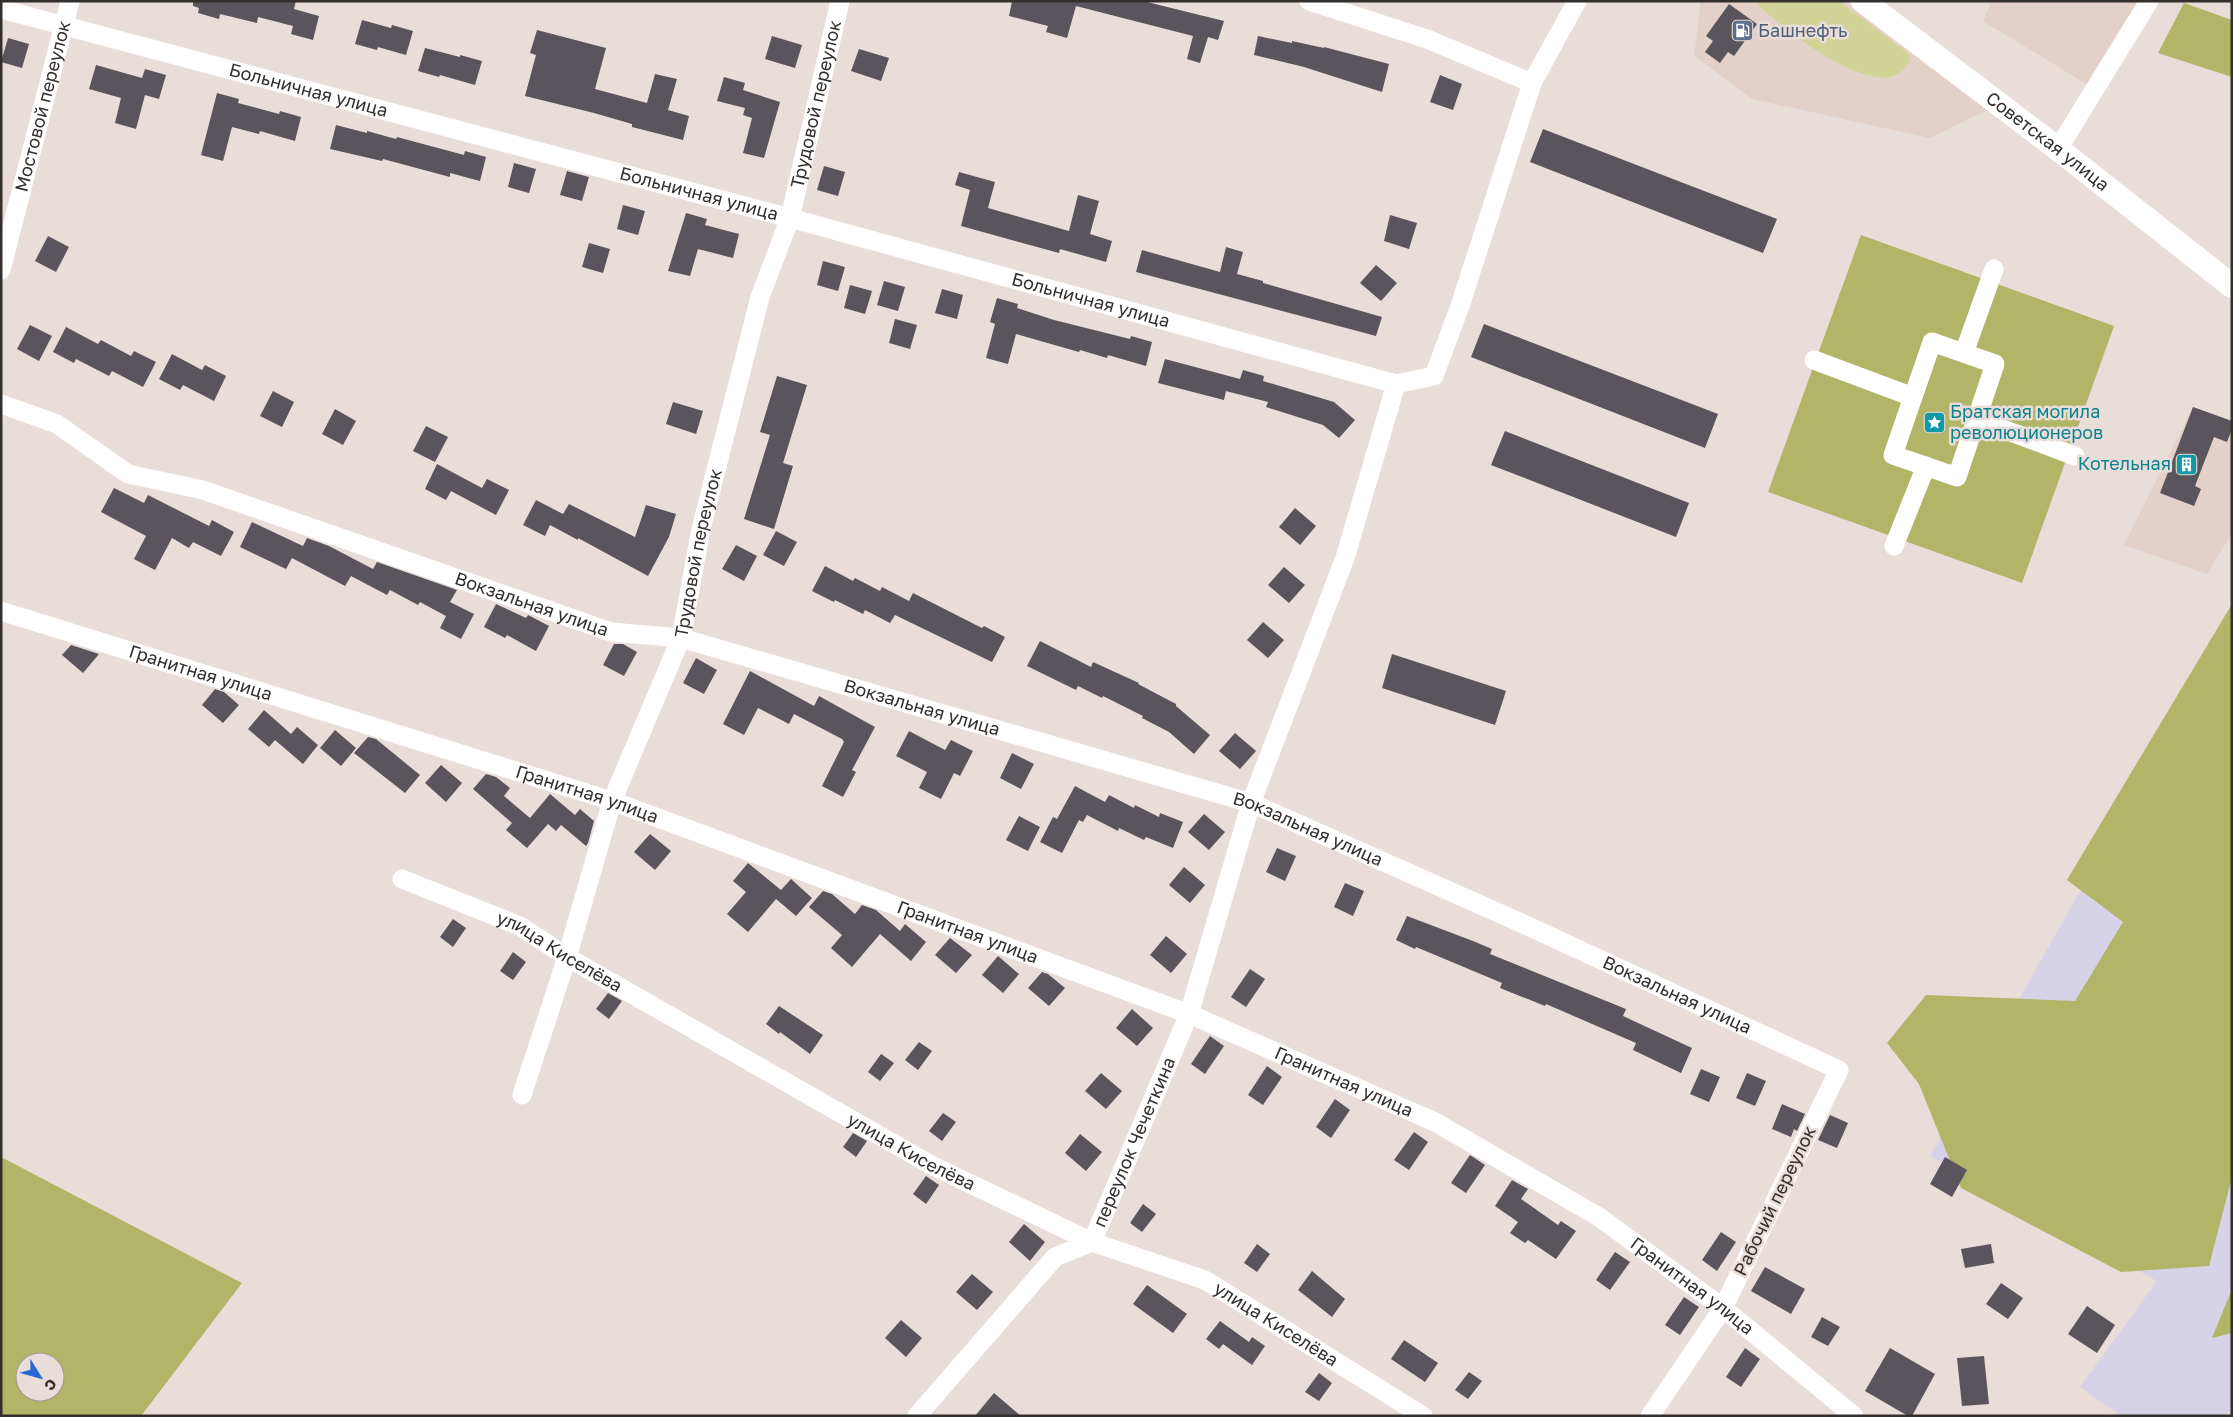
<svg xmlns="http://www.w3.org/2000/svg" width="2233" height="1417" font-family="'Golos Text',sans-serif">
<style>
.built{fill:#e3d0c8}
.medical{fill:#d6d3e9}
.green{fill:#d0d496}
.forest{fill:#b1b567;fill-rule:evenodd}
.building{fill:#5a555d}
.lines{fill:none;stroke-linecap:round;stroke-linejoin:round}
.minor{stroke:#fff;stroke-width:19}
.major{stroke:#fff;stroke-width:24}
.labels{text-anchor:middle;stroke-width:5;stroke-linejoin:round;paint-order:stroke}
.service-label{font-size:18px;fill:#4e5e75;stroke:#e8ddd8;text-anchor:start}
.street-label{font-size:18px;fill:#332f2d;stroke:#e8ddd8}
.culture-label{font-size:18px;fill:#0d838f;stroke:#e8ddd8;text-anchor:start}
</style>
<rect width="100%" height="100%" fill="#e8ddd8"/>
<g class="built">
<polygon points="1701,1 1844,1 1989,109 1930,138 1752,99 1694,56"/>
<polygon points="1992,1 2140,1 2088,85 1983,21"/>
<polygon points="2193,407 2232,423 2232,533 2207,574 2124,545"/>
</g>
<polygon class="medical" points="2232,623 2232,1416 2121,1416 2080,1387 2157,1281 1930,1156"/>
<path class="green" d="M1755 1H1839L1909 54 1910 61C1906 67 1901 73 1893 76 1857 88 1778 26 1755 1Z"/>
<g class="forest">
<polygon points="2184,3 2232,20 2232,77 2158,53"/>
<polygon points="1861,235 2114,326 2022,583 1768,492"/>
<polygon points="2232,604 2232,1177 2209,1266 2121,1272 1961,1188 1919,1084 1887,1043 1926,995 2075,1001 2123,922 2067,880"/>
<path d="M1 1157 242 1283 141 1416H1ZM25 1362H55V1392H25Z"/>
<polygon points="2232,1289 2232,1333 2212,1338"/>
</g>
<g class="building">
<polygon points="193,1 296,1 294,9 319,16 313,40 291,34 293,26 258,17 257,23 220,14 219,19 198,13 199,8 193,6"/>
<polygon points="1012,1 1143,1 1224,21 1218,40 1208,37 1200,63 1187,59 1193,36 1076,6 1067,38 1046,32 1048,26 1009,16"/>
<polygon points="1729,4 1757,24 1734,56 1728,52 1720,63 1705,52 1713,41 1706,36"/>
<polygon points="362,20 391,28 392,25 413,31 406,55 378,47 377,50 355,44"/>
<polygon points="537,30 606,48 595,89 647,103 655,74 677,79 668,110 689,116 683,140 632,127 632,124 594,113 525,96 536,55 530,53"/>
<polygon points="772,36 802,45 795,68 765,59"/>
<polygon points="1258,36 1292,43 1292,41 1324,48 1324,47 1389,64 1382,92 1304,67 1254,55"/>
<polygon points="8,38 29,44 22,68 1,62"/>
<polygon points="425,48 460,57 460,55 482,61 475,85 440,75 439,77 418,71"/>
<polygon points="859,49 889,58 881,81 851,71"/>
<polygon points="96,65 142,78 145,69 166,75 159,99 145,95 136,129 115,123 121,98 89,89"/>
<polygon points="1440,75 1462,84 1453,110 1430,102"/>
<polygon points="724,77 745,83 743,90 780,102 764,158 743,153 752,118 743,115 745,108 717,101"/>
<polygon points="217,93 239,99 238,103 279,114 280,111 301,117 295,141 260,131 259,134 232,127 223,161 201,155"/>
<polygon points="336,125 367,133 367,131 396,139 397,137 464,155 465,151 486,157 480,181 450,173 450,177 383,159 382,161 330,149"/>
<polygon points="1543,129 1777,219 1763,253 1530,162"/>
<polygon points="514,163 536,169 529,193 508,187"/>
<polygon points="824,166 845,172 838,196 817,190"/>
<polygon points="567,171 589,177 582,201 560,195"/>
<polygon points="959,172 995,182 988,208 1069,231 1078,195 1099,201 1090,234 1112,241 1106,262 1060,249 1059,253 961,226 970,190 955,185"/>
<polygon points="623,205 645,211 638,235 617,229"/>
<polygon points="686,213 707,219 705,225 739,234 733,258 698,249 690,276 668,271"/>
<polygon points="1390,215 1417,223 1409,249 1384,241"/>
<polygon points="48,236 69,247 56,272 35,261"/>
<polygon points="589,243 610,249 603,273 582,267"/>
<polygon points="1226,247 1243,252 1237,274 1263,281 1263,283 1382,317 1376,336 1136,272 1142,250 1220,272"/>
<polygon points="823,261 845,267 838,291 817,285"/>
<polygon points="1376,265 1397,283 1381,301 1360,283"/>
<polygon points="884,281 905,287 898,311 877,305"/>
<polygon points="850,285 872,291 865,314 844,308"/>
<polygon points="942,289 963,295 957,319 935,313"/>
<polygon points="997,298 1018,304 1017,308 1054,320 1130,339 1131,336 1152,342 1146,366 1108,355 1107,358 1080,350 1079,352 1016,334 1008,364 986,358 995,324 990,322"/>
<polygon points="895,319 917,325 910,349 889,343"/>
<polygon points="1484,324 1718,414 1705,448 1471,357"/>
<polygon points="30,325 52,336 39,361 17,349"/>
<polygon points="66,327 98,344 101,340 131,356 134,351 156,362 143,387 112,371 109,376 76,359 74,363 53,352"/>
<polygon points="172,354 202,370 205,365 226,376 214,401 183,385 180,390 159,379"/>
<polygon points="1165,359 1240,379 1243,370 1264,376 1263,381 1334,402 1355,420 1339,438 1323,425 1266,407 1268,402 1226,391 1224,400 1158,383"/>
<polygon points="777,376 807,385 783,463 793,466 774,529 744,519 770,435 760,432"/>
<polygon points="273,391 294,402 282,427 260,416"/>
<polygon points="673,402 703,411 696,434 666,424"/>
<polygon points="2193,407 2232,421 2232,429 2227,442 2214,437 2195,486 2201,489 2194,506 2160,493"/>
<polygon points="335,409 356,421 343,445 322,434"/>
<polygon points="426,426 448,437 435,462 413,451"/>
<polygon points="1505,431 1689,503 1676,537 1491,465"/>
<polygon points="437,464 482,488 487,479 509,490 496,515 451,491 446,500 425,489"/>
<polygon points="114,488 144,503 148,495 209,526 212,520 234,532 221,556 193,542 189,548 172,538 155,570 134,559 146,536 101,512"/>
<polygon points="536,500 563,514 569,504 635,537 646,505 676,514 669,537 648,576 578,538 578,540 550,525 545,536 523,525"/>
<polygon points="1295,508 1316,526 1300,545 1279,527"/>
<polygon points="252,522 303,546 307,538 329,546 373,569 377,562 457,590 450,602 474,614 461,639 440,628 446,616 420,602 418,605 390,590 387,595 351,576 345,586 292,558 286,569 240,547"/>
<polygon points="776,531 797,542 784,566 763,555"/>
<polygon points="736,545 757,556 744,581 722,569"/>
<polygon points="825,566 853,581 855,578 880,591 882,587 909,601 913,593 982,628 984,626 1005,637 992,662 895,615 890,623 865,610 863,614 835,600 834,602 812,591"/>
<polygon points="1284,567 1305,585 1289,603 1268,585"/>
<polygon points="496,604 526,618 528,615 530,616 549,626 536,651 507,635 505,638 484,627"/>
<polygon points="1263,622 1284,640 1268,658 1247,640"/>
<polygon points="1040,641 1091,667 1093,662 1139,683 1138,684 1176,704 1176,706 1210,735 1194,754 1169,732 1142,718 1143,716 1103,696 1102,698 1078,686 1076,690 1027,666"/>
<polygon points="614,644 623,644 637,652 624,676 603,665"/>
<polygon points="71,645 99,654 83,673 62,655"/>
<polygon points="1392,654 1506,691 1495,725 1382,688"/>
<polygon points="696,658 717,670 704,694 683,683"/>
<polygon points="750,671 814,706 819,696 875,727 852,770 856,772 843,797 822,786 844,742 842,739 794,714 789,724 758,708 744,735 723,724"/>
<polygon points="215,689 224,692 239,705 223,723 202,705"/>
<polygon points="264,710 291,734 297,727 318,745 303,764 275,740 269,747 248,729"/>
<polygon points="335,730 356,748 341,766 320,748"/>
<polygon points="909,731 945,750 951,740 973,751 960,776 954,773 941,799 919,788 927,772 896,756"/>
<polygon points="1235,733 1256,751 1240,769 1219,751"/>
<polygon points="368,737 376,739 420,775 405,793 354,753"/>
<polygon points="1012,753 1034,764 1021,789 1000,778"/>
<polygon points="441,765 462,783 446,802 425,783"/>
<polygon points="486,774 496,777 510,788 504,796 530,818 550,794 575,815 580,809 594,821 588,843 586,846 561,825 556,831 548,824 527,848 506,830 512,823 473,789"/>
<polygon points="1075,786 1105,802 1109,795 1134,808 1135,805 1159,817 1160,813 1183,822 1173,848 1146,837 1144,840 1119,828 1118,831 1087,815 1083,822 1079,820 1062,853 1040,842 1053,817 1057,819"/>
<polygon points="1204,814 1225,832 1209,850 1188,832"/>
<polygon points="1019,816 1040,827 1028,851 1006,840"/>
<polygon points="650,834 671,851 655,870 634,852"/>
<polygon points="1277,848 1296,856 1285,881 1266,872"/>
<polygon points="748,863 781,890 791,879 812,898 796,916 776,899 748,932 727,914 746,892 733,881"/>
<polygon points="1184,867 1205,885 1190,903 1169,885"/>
<polygon points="1345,883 1364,891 1353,916 1334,907"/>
<polygon points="823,891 832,894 855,914 862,905 876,910 900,931 905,924 926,942 911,961 880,934 852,967 831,948 842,935 809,907"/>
<polygon points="1407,916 1473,941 1492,949 1490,954 1626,1009 1623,1016 1692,1048 1681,1073 1633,1050 1636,1043 1546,1004 1545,1006 1500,988 1502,983 1416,947 1415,949 1396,940"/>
<polygon points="453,919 466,928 453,947 440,937"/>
<polygon points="1166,936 1187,954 1171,973 1150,955"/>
<polygon points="950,938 972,955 956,973 935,955"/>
<polygon points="513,952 526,962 513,980 500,971"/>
<polygon points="998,956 1019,974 1003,993 982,975"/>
<polygon points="1250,969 1265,979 1246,1007 1231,997"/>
<polygon points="1042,972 1048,974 1065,988 1049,1006 1028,988"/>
<polygon points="608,993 622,1001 609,1019 596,1009"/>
<polygon points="779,1006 823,1035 810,1054 780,1032 779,1034 766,1024"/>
<polygon points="1132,1009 1153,1028 1137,1046 1116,1028"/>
<polygon points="1210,1036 1224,1046 1205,1074 1191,1064"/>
<polygon points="919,1042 932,1051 918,1070 905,1060"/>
<polygon points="881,1054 894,1063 880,1081 868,1072"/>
<polygon points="1267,1066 1282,1077 1263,1105 1248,1095"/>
<polygon points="1701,1069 1720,1077 1709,1102 1690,1094"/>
<polygon points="1101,1073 1122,1091 1106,1109 1085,1091"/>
<polygon points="1747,1073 1766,1081 1755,1106 1736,1098"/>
<polygon points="1335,1099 1350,1110 1331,1138 1316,1127"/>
<polygon points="1782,1104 1805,1114 1797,1131 1794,1129 1791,1137 1772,1129"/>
<polygon points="943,1113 956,1122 942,1141 929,1131"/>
<polygon points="1830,1115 1848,1123 1837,1148 1818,1140"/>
<polygon points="1414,1132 1428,1142 1409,1170 1394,1160"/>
<polygon points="853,1133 867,1141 856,1157 843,1147"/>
<polygon points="1080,1134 1102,1152 1086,1171 1065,1153"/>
<polygon points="1470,1155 1485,1165 1466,1193 1451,1183"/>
<polygon points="1945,1157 1967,1170 1952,1197 1930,1184"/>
<polygon points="926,1176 939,1185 926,1204 913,1194"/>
<polygon points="1512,1180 1528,1189 1521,1199 1558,1225 1561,1221 1576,1231 1556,1259 1528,1240 1525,1243 1510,1233 1518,1222 1495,1206"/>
<polygon points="1143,1204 1156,1214 1142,1232 1130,1223"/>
<polygon points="1024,1224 1045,1242 1030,1261 1009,1242"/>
<polygon points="1721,1232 1736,1242 1717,1271 1702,1260"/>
<polygon points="1257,1244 1270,1254 1257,1272 1244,1263"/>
<polygon points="1991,1244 1994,1263 1965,1268 1961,1249"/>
<polygon points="1615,1252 1630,1262 1610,1290 1596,1280"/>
<polygon points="1765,1267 1805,1289 1791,1314 1751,1291"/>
<polygon points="1312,1271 1345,1299 1332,1317 1298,1290"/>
<polygon points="972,1274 993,1292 977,1310 956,1292"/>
<polygon points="2001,1283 2023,1298 2008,1319 1986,1304"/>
<polygon points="1147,1285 1187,1314 1173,1333 1133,1304"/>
<polygon points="1684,1297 1699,1307 1680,1335 1665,1325"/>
<polygon points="2087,1306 2115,1325 2097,1353 2068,1334"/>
<polygon points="1822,1317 1840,1327 1828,1346 1811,1337"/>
<polygon points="901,1320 922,1338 906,1357 885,1338"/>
<polygon points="1220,1321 1249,1342 1252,1337 1265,1346 1252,1365 1223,1344 1219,1349 1206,1339"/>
<polygon points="1404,1340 1438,1363 1425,1382 1391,1359"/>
<polygon points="1745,1348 1760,1359 1741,1387 1726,1377"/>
<polygon points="1890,1348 1935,1374 1912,1416 1908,1416 1865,1391"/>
<polygon points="1984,1356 1989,1404 1962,1406 1957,1358"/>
<polygon points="1469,1372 1482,1381 1468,1399 1455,1390"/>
<polygon points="1319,1373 1332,1383 1319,1401 1305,1392"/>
<polygon points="994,1393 1021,1416 975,1416"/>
</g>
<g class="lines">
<g class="minor">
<polyline points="1309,1 1427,39 1532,83"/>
<path id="s1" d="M1 9 790 218 1396 384"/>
<polyline points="2058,149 2149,1"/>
<path id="s2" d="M1 270 70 1"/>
<polygon points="1932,342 1995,364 1957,477 1893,455"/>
<polyline points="1964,353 1994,269"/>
<polyline points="1814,360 1913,397"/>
<path id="s3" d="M1 404 57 424 128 474 203 490 611 632 681 638 1251 803 1519 922 1839 1070 1723 1308 1650 1416"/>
<polyline points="1976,419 2075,456"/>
<polyline points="1894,546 1926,466"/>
<path id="s4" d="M1 611 612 801 1189 1014 1435 1122 1599 1217 1723 1308 1854 1416"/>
<path id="s5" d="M402 879 520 926 567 957 931 1165 1092 1242 1205 1280 1423 1416"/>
<path id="s6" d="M522 1095 567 957 612 801 681 638 701 529 760 297 790 218 840 1"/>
<path id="s7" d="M917 1416 1055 1257 1092 1242 1189 1014 1251 803 1345 558 1396 384 1434 376 1460 306 1532 83 1577 1"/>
</g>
<path class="major" id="s8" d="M1863 1 2058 149 2232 286"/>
</g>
<defs>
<symbol id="fuel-square" viewBox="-11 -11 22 22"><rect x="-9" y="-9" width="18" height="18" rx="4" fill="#5c6f8a" stroke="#e8ddd8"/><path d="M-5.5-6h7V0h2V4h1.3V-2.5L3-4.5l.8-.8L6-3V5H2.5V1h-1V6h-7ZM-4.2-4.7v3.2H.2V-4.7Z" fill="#fff"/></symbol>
<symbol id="sight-square" viewBox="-11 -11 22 22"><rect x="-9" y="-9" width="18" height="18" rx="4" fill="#0f9aa8" stroke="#e8ddd8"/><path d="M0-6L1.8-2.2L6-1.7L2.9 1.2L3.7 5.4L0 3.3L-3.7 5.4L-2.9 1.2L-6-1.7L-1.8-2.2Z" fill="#fff"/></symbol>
<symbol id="building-square" viewBox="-11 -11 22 22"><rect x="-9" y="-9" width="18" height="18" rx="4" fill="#0f9aa8" stroke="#e8ddd8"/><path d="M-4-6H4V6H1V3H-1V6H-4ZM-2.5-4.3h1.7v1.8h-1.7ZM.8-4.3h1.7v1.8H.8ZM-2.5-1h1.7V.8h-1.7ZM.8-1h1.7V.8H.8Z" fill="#fff"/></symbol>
</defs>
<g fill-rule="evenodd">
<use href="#fuel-square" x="1730" y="18" width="25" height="25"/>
<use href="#sight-square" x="1922" y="410" width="25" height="25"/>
<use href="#building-square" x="2174" y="452" width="25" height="25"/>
</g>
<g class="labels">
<g class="service-label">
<text x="1758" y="37">Башнефть</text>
</g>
<g class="street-label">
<text dy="6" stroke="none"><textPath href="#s1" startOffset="318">Больничная улица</textPath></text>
<text dy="6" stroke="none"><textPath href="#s6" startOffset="1036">Трудовой переулок</textPath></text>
<text dy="6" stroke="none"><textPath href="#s2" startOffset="169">Мостовой переулок</textPath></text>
<text dy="6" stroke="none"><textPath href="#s8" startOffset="232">Советская улица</textPath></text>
<text dy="6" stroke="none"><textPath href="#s1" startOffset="722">Больничная улица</textPath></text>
<text dy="6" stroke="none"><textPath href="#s1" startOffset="1128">Больничная улица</textPath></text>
<text dy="6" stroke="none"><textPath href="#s6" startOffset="571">Трудовой переулок</textPath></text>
<text dy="6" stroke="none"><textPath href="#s3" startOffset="571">Вокзальная улица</textPath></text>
<text dy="6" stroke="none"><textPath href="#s4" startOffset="209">Гранитная улица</textPath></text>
<text dy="6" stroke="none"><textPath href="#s3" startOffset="976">Вокзальная улица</textPath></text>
<text dy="6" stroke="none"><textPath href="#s4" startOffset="614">Гранитная улица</textPath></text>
<text dy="6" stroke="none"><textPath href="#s3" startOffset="1381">Вокзальная улица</textPath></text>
<text dy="6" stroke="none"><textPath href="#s4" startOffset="1019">Гранитная улица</textPath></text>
<text dy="6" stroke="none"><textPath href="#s5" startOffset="174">улица Киселёва</textPath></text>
<text dy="6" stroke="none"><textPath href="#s3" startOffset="1786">Вокзальная улица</textPath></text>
<text dy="6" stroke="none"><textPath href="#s4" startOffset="1424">Гранитная улица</textPath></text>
<text dy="6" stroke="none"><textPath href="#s7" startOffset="359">переулок Чечеткина</textPath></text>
<text dy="6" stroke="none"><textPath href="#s5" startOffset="579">улица Киселёва</textPath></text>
<text transform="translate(1775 1201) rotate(-64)" y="6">Рабочий переулок</text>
<text dy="6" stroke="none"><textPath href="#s4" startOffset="1829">Гранитная улица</textPath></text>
<text dy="6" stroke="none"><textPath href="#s5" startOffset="984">улица Киселёва</textPath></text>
</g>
<g class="culture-label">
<text x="1950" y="418">Братская могила<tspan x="1950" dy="21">революционеров</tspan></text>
<text x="2171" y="470" text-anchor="end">Котельная</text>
</g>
</g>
<rect width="2233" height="1417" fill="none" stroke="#332f2d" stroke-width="5"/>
<g transform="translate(40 1377) rotate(127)"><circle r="24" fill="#e8ddd8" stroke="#a09794"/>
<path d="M0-4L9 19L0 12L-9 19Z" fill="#2a68d5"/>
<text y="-8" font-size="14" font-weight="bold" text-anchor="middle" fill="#332f2d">С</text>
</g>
</svg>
